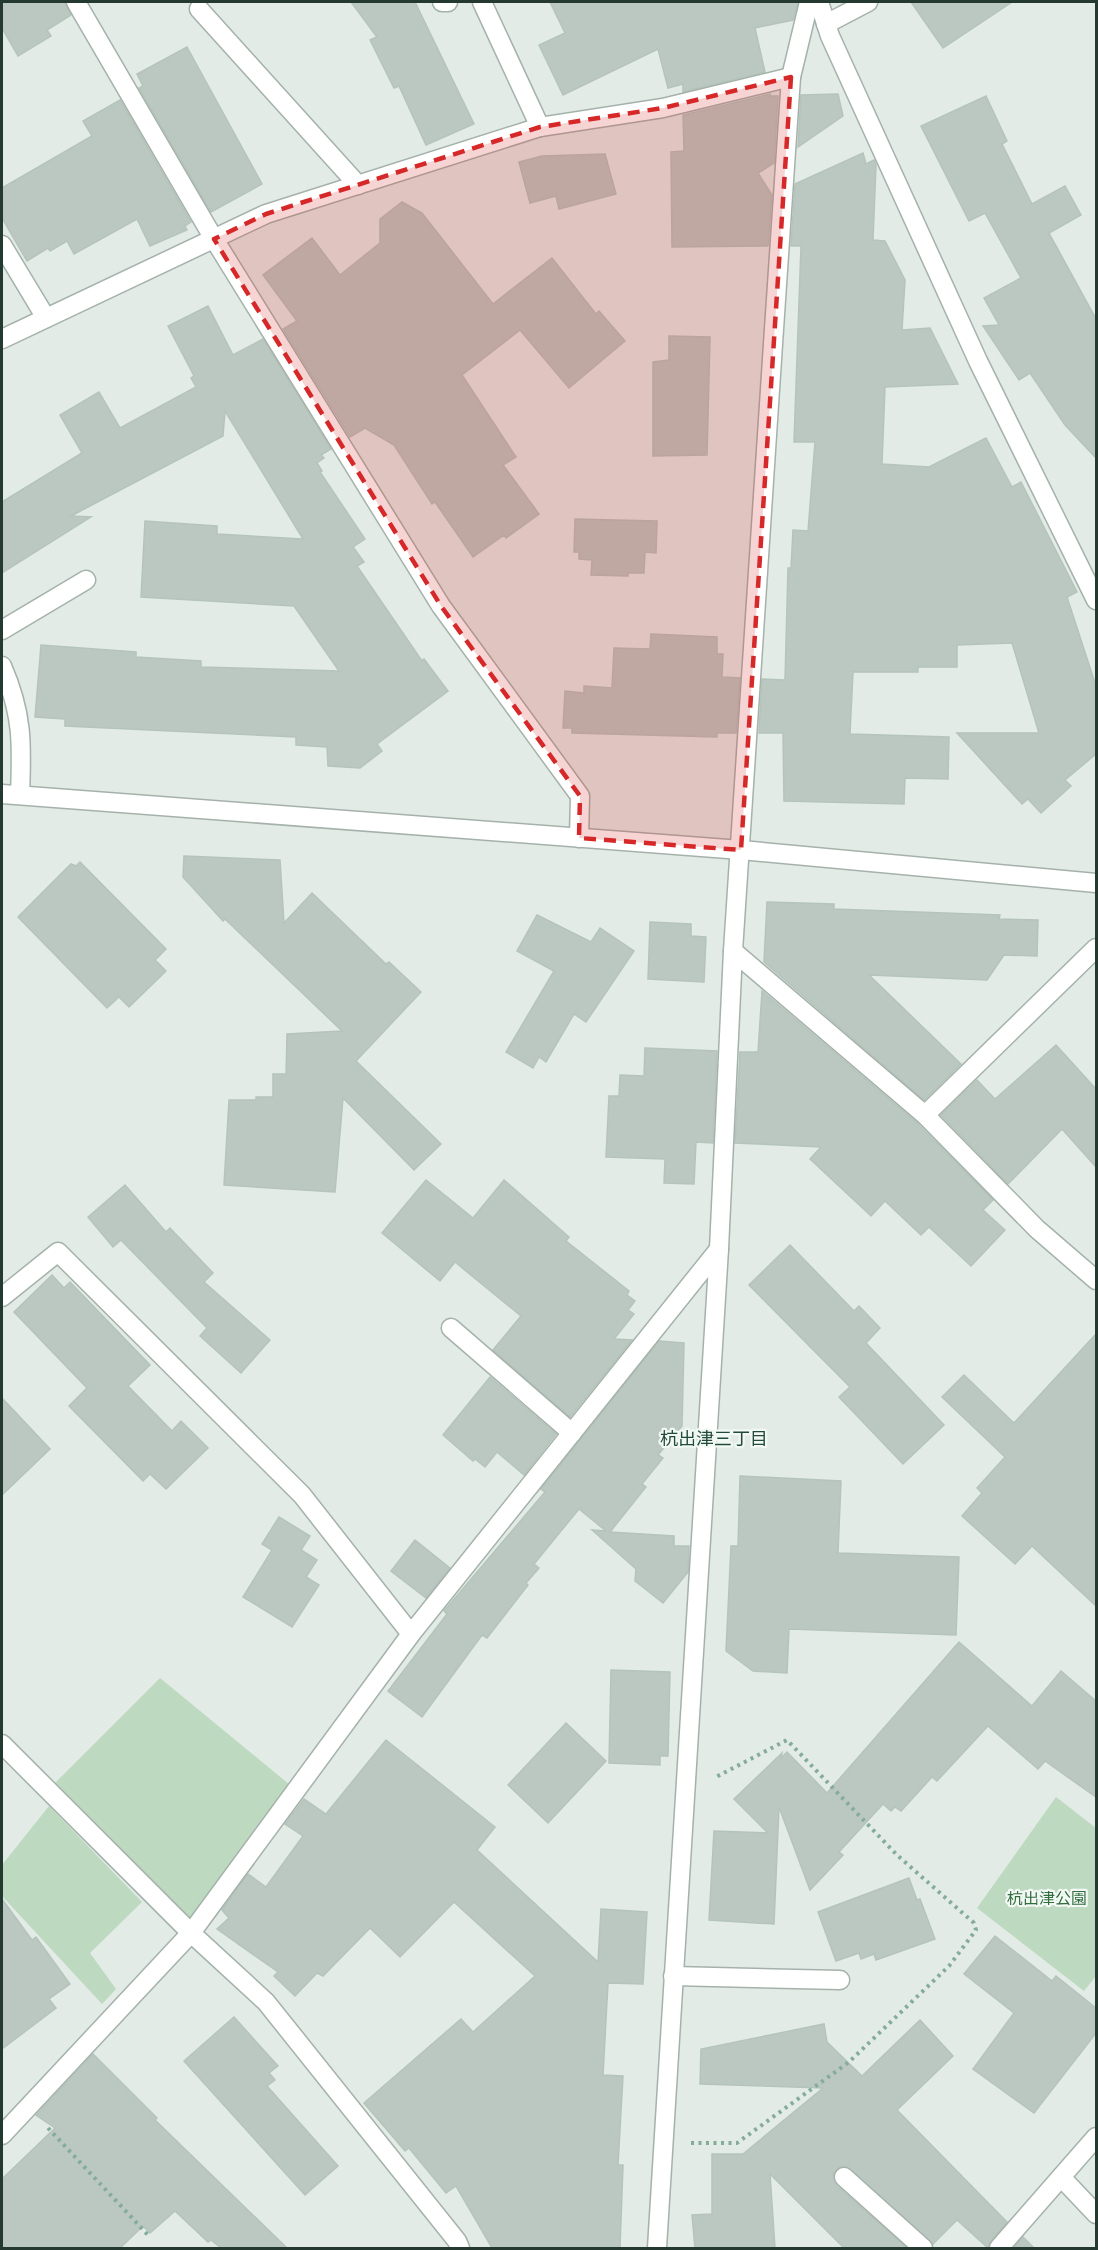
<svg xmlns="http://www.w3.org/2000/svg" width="1098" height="2250" font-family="'PT Sans Narrow','Noto Sans JP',sans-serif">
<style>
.green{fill:#bddac0}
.building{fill:#bbc8c1;stroke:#b5c4bb;stroke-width:1.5}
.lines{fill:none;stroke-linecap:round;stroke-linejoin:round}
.minor-casing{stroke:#a5b2ab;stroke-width:21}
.path{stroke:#85ac99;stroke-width:4;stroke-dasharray:3 4.5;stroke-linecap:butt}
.minor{stroke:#fff;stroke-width:18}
.marked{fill:#d62828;fill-opacity:0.2;stroke:#d62828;stroke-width:4.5;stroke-dasharray:12 8;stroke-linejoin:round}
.labels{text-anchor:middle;stroke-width:4.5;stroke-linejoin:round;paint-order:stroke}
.park-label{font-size:16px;fill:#326d3e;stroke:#f2f8f4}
.neighbourhood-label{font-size:18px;fill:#224a39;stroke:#f2f8f4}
</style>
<rect width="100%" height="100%" fill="#e2ebe5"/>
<g class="green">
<polygon points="160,1678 290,1785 190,1919 55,1783"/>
<polygon points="1056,1797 1096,1828 1096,1976 1084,1991 977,1908"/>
<polygon points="49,1806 142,1902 90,1953 116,1989 102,2004 2,1896 2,1865"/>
</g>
<g class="building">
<polygon points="2,2 65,2 71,15 47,30 51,36 18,56 2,28"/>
<polygon points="351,2 415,2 474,124 426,145 399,86 394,88 370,40 377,37"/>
<polygon points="550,2 798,2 793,20 755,28 765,72 683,92 683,84 668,88 658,49 563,95 539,45 565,33"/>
<polygon points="911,2 1012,2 943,48"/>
<polygon points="187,47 262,184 211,212 139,88 143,86 137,74"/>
<polygon points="770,94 771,96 778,96 774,163 758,173 772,195 768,246 672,247 671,152 684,151 683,115"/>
<polygon points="838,94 843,116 798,147 801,95"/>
<polygon points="986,96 1007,141 1002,144 1032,204 1065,186 1081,215 1049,233 1096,319 1096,458 1065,425 1030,373 1019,380 983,326 999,325 984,298 1021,278 985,213 969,221 921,126"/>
<polygon points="120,100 191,222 185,226 187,230 150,246 137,219 74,254 67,241 50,251 48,248 27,261 2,218 2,188 92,136 83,121"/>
<polygon points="863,153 866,164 874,160 876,165 873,240 885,241 905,280 902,330 930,328 958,384 885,387 882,464 929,467 986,438 1012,487 1021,482 1077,592 1067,597 1096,686 1096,754 1065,780 1071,786 1041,813 1028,799 1022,804 957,733 1039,733 1012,643 957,645 957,667 918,667 918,672 853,672 850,734 949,737 948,779 905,778 904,804 784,801 783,733 759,733 762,679 785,680 788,568 791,568 793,530 808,531 815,442 794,442 801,246 791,246 795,184"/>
<polygon points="605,154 616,194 559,209 556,196 530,203 519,162 542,156"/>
<polygon points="402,202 422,213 493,304 552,258 596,314 599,311 625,341 569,388 520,330 462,375 516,457 503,465 539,514 506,538 504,535 473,557 435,502 432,504 394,445 365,428 350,437 283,329 297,321 263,275 312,238 340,275 380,243 380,219"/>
<polygon points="208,306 233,355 263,339 331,449 321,455 324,458 317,463 322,471 320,472 365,539 353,547 364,562 357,566 422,661 424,659 448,691 377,744 382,751 360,768 328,766 327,747 296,745 296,737 65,726 65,719 35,717 41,645 136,652 136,657 201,661 201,667 339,671 294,606 141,597 145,521 217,526 217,534 303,539 225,411 223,436 71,516 91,517 2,573 2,502 82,453 60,415 99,392 120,428 196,387 191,378 194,376 168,326"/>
<polygon points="669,336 710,337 707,455 653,456 653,362 669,360"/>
<polygon points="575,519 657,521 656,553 645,552 644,573 628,573 628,576 591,575 592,560 579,559 579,552 574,552"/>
<polygon points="651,634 717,637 717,654 723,654 722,677 740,678 736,733 717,733 717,737 572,733 572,728 563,728 565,691 584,693 584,686 612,688 614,648 650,649"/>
<polygon points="184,856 280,860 284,923 312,893 386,964 389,962 421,992 356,1061 441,1144 414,1170 343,1098 335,1192 224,1185 229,1100 256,1100 256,1097 273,1097 273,1074 286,1074 287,1034 342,1031 225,919 223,921 183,877"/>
<polygon points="80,862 166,949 155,960 166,971 129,1007 119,997 107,1008 18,917 71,864 76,866"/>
<polygon points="767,902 834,904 834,909 1000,915 999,919 1038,920 1037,956 1004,955 987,980 869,975 961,1064 924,1100 764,962"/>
<polygon points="537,915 591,942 600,928 634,951 586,1022 574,1014 546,1062 539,1057 533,1068 506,1052 554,971 517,951"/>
<polygon points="650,922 691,924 691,936 706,937 704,982 648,979"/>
<polygon points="762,991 917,1123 993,1200 983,1210 1005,1230 971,1266 929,1227 921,1235 885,1201 871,1216 810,1159 821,1147 735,1143 740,1052 758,1052"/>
<polygon points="1056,1045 1096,1089 1096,1167 1062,1129 1008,1184 941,1115 977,1080 995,1099"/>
<polygon points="645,1048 717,1051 713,1143 696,1142 694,1184 664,1183 665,1159 606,1157 609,1096 619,1096 620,1075 644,1076"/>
<polygon points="426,1180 473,1218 504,1180 569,1237 566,1241 629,1291 627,1295 635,1301 628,1310 634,1314 614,1339 632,1340 570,1417 493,1350 521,1316 455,1262 440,1281 382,1233"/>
<polygon points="125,1185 166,1232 170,1228 213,1273 204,1282 270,1340 241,1373 200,1336 207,1328 121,1240 113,1247 88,1217"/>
<polygon points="790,1245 854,1311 859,1306 880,1328 866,1343 944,1425 903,1464 839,1397 850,1387 749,1285"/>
<polygon points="52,1275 64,1288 70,1282 150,1365 128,1386 172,1431 181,1421 208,1448 166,1489 150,1474 143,1481 69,1406 87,1388 14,1312"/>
<polygon points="1096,1334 1096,1606 1032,1546 1015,1564 962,1516 982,1493 977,1488 1005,1457 942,1397 964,1375 1014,1423"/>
<polygon points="659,1341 684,1343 682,1426 658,1455 663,1458 642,1484 646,1487 610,1532 674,1536 674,1546 689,1546 688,1572 663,1603 635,1581 636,1569 592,1530 606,1531 579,1509 534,1564 539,1568 526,1583 528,1585 487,1638 482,1635 422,1717 388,1691 447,1614 444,1611 545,1492 541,1489"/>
<polygon points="490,1377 556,1434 524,1475 497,1452 485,1467 475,1459 473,1461 443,1435"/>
<polygon points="2,1398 50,1449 2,1495"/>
<polygon points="740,1476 841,1481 838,1553 959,1557 956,1635 789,1629 787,1673 753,1671 726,1651 731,1546 738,1546"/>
<polygon points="279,1517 310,1536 301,1550 317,1560 306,1577 319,1585 292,1627 243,1597 272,1550 262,1544"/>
<polygon points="415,1540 450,1568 426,1598 391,1571"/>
<polygon points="959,1642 1032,1706 1061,1671 1096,1701 1096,1797 1045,1761 1038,1769 988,1726 937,1781 932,1777 901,1811 895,1807 891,1811 883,1804 839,1852 843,1855 810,1890 779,1807 774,1924 709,1920 714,1831 768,1833 734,1799 782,1753 781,1758 787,1752 827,1793"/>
<polygon points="611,1670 670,1672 668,1756 660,1756 660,1765 609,1763"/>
<polygon points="566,1723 606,1761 548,1823 508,1785"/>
<polygon points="386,1740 495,1827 477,1850 598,1962 601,1909 647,1912 643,1984 608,1983 603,2075 623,2076 618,2165 623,2165 620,2248 492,2248 456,2186 446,2193 409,2148 405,2151 364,2103 461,2019 473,2032 535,1976 454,1902 400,1957 370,1928 323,1976 317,1973 295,1996 274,1976 278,1972 217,1929 229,1918 222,1910 248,1874 266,1887 303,1836 285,1824 304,1799 326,1814"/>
<polygon points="909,1878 917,1900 920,1899 935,1939 876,1960 874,1954 861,1959 859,1953 836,1961 818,1912"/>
<polygon points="2,1899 32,1940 36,1937 70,1984 49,1999 56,2008 2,2049"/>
<polygon points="995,1936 1052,1981 1056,1976 1096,2008 1096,2033 1034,2113 973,2069 1014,2013 964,1974"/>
<polygon points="234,2017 278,2066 269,2073 275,2080 267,2086 338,2166 305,2195 184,2061"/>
<polygon points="920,2020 953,2056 897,2110 1007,2222 991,2241 988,2248 957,2220 933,2244 846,2166 840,2167 833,2174 836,2185 907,2248 844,2248 770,2174 775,2248 695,2248 692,2215 712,2214 712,2154 743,2154 823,2088 700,2084 701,2049 824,2024 827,2042 862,2076"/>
<polygon points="93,2054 157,2118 155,2120 287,2248 221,2248 211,2240 208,2242 175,2211 150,2233 143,2226 120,2248 2,2248 2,2179 55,2128 36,2115"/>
<polygon points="1023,2237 1034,2248 1014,2248"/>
</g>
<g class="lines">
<defs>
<g id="minor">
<polyline points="76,2 214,239 441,606 580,796 579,838"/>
<polyline points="442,2 448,2"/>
<polyline points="482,2 540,127"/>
<polyline points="819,2 830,36 978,361 1096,600"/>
<polyline points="199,9 358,185"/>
<polyline points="826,24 868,2"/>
<polyline points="2,245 46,318"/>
<polyline points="2,339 266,214 540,127 663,108 791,77"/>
<polyline points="2,630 86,580"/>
<path d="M2 666C23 714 22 744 20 795"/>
<polyline points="2,794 741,850 1096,883"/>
<polyline points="733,951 925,1115 1037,1229 1096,1280"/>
<polyline points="925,1115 1096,948"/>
<polyline points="2,1297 58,1252 302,1495 411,1634"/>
<polyline points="451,1328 572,1433"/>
<polyline points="2,1744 191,1933 266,2002 457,2241 460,2248"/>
<polyline points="673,1976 840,1980"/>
<polyline points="2,2135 191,1933 411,1634 719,1249"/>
<polyline points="844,2177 923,2248"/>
<polyline points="1061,2177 1096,2214"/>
<polyline points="657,2248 719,1249 733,951 773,344 791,77 809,2"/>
<polyline points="999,2248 1096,2137"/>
</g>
</defs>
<use href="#minor" class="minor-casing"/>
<g class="path">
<polyline points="48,2128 148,2235"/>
<polyline points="691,2143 737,2143 849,2062 949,1966 976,1930 974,1923 897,1855 787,1740 714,1778"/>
</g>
<use href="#minor" class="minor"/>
</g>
<path class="marked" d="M791 77 741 850 579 838 580 796 441 606 214 239 266 214 540 127 663 108Z"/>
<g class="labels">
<g class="park-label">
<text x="1047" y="1904">杭出津公園</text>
</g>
<g class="neighbourhood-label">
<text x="714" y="1445">杭出津三丁目</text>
</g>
</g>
<rect width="1098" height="2250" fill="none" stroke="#243a30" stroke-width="6"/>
</svg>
